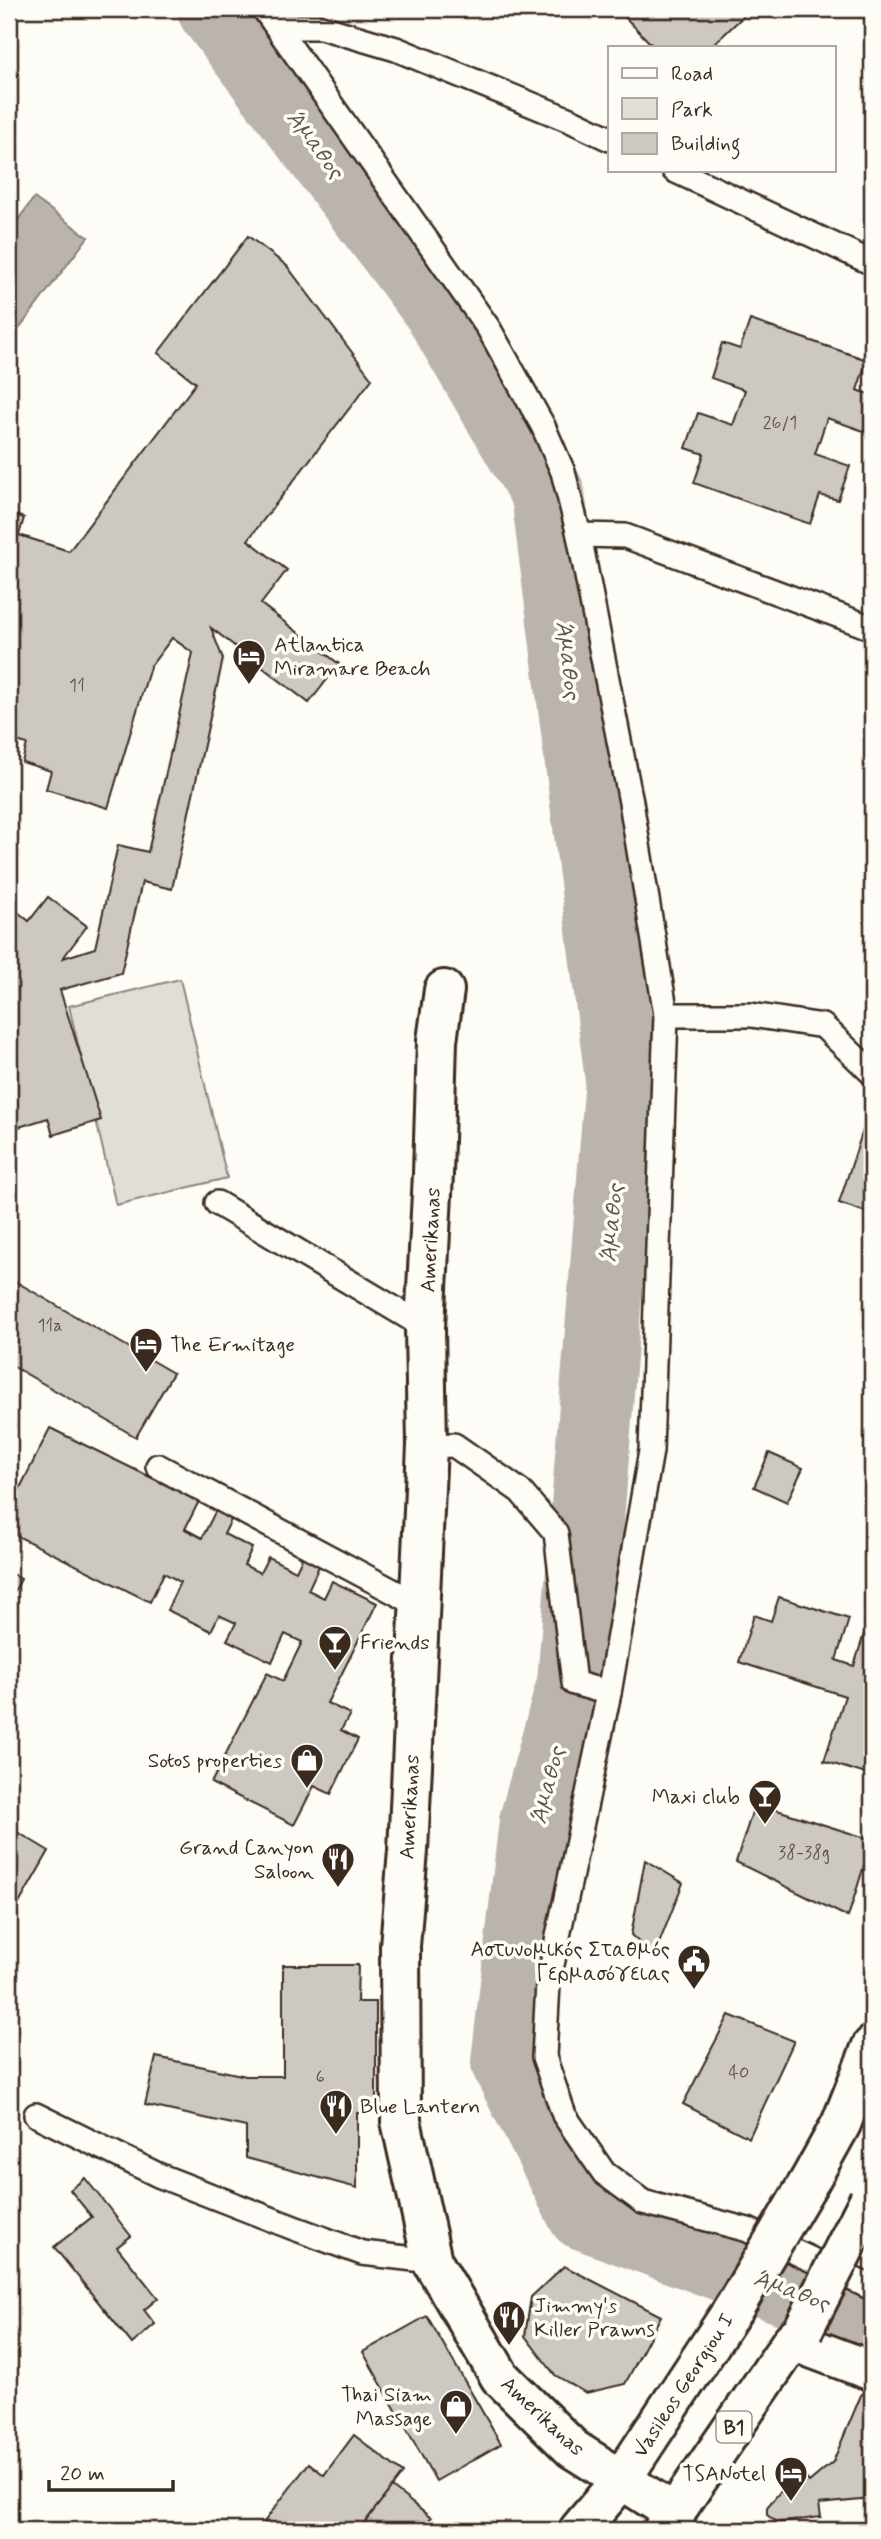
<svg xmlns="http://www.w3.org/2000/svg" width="881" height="2539" font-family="Mynerve,sans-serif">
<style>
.green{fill:#e1ded7;stroke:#8e847a;stroke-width:2}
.water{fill:#bbb4ad;stroke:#887d74;stroke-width:2}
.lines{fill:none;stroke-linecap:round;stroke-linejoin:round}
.river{stroke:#bbb4ad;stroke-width:74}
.building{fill:#cdc8c2;stroke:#3b2a1e;stroke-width:2}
.lane-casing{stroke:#3b2a1e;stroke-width:28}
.street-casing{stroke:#3b2a1e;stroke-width:44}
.primary-casing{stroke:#3b2a1e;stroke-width:44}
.lane{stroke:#fdfcf7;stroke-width:23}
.street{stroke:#fdfcf7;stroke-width:38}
.primary{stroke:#fdfcf7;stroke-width:38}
.primary-bridge-casing{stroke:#3b2a1e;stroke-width:44;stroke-linecap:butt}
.primary-bridge{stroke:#fdfcf7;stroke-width:38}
.labels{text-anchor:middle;stroke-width:7;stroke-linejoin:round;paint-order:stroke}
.number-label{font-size:18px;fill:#605247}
.shield{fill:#fdfcf7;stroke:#75695f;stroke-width:2}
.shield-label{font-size:19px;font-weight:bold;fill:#3b2a1e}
.poi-label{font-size:21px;fill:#3b2a1e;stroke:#fdfcf7;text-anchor:end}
.street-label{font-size:21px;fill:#3b2a1e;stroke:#fdfcf7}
.water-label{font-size:23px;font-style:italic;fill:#615349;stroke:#fdfcf7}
</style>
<rect width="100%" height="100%" fill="#fdfcf7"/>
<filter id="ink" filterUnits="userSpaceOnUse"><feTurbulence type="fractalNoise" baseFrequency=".0143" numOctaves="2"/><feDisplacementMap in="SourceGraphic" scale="14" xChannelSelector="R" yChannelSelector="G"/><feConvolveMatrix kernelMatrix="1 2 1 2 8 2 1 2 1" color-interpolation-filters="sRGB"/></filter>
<g filter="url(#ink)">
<polygon class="green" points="180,979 227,1178 116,1205 69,1006"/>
<polygon class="water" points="34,198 88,237 9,342 9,232"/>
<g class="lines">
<polyline class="river" points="214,9 440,309 548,494 622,1079 574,1683 536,1822 508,2062 584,2213 872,2320"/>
</g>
<g class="building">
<polygon points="617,9 751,9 711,47 654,47"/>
<polygon points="248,236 287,266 372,379 248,540 287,570 261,604 339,664 309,703 211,628 223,659 172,889 142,882 121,973 60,990 101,1120 53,1135 48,1118 19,1127 13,1109 9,1111 9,905 29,921 48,897 87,926 63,958 95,948 118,845 148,852 193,653 172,638 150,667 108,808 46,789 51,771 22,762 27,744 9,739 9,513 24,518 19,535 69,551 196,383 158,353"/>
<polygon points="750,320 867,360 857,390 872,395 872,434 827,418 815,454 850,466 838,500 820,495 810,524 694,483 704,454 686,448 698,413 733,425 745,390 711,378 722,343 740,349"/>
<polygon points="868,1115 872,1116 872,1214 839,1203"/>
<polygon points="13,1280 173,1373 136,1437 9,1364 9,1287"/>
<polygon points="50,1428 199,1501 185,1529 202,1538 216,1510 232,1518 224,1534 252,1548 244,1565 260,1573 268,1557 296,1571 304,1554 321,1562 308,1590 324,1598 332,1581 377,1603 327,1703 350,1714 341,1730 358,1739 331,1794 314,1786 294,1825 211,1783 267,1673 283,1681 302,1642 285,1634 272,1662 227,1640 236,1623 219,1615 211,1631 167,1610 180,1582 164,1573 150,1602 9,1532 9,1510"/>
<polygon points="769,1453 803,1468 787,1502 754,1487"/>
<polygon points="9,1572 21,1579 9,1601"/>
<polygon points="779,1597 849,1619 836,1660 854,1666 872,1608 872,1776 824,1761 845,1696 739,1662 754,1615 771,1621"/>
<polygon points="755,1803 872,1840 848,1917 736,1862"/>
<polygon points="9,1827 49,1851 9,1921"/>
<polygon points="645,1860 683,1883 654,1956 631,1935"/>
<polygon points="283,1965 358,1965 357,2002 376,2002 376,2113 357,2113 357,2188 246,2158 246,2127 145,2105 156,2057 246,2076 283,2076"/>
<polygon points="729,2015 794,2041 749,2138 683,2104"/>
<polygon points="85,2178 131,2236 117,2247 158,2298 144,2310 155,2324 132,2344 54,2247 92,2217 70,2190"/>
<polygon points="564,2266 661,2316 625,2384 586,2393 555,2375 525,2336 531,2297"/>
<polygon points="427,2316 501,2444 436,2481 363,2352"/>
<polygon points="871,2387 872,2499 819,2504 821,2517 778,2523 767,2515 767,2507 779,2493 804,2476 809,2482 833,2462 861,2395"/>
<polygon points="354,2435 403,2473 359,2530 274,2530 264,2522 309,2463 324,2475"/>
<polygon points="392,2487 431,2518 421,2530 359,2530"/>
</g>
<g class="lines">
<defs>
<g id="lane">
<polyline points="264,9 489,329 543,426 563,472 579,535 631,802 666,1015 651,1451 609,1693 548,1984 544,2057 564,2115 604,2173 643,2202 748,2230 872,2288"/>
<polyline points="277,27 321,27 396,49 572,121 610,139"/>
<polyline points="674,170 872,263"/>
<polyline points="579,535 625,536 872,628"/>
<polyline points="666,1015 751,1015 823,1026 872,1073"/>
<polyline points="217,1203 425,1327"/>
<polyline points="427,1446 454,1445 520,1491 556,1533 574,1683 609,1693"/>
<polyline points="158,1466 419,1605"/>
<polyline points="36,2115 158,2175 294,2228 362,2253 432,2261"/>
</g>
<g id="street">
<polyline points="444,990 437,1041 433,1174 425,1327 427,1446 408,1851 400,1946 401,2121 432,2261 500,2377 573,2449 676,2514"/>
<polyline points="792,2341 872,2371"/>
</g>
<g id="primary">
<polyline points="810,2180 841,2124 872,2046"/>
<polyline points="579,2530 621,2480 734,2308"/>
<polyline points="663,2530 792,2341 803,2330"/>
</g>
</defs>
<use href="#lane" class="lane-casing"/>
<use href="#street" class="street-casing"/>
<use href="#primary" class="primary-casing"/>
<use href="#lane" class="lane"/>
<use href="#street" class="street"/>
<use href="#primary" class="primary"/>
<defs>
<g id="primary-bridge">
<polyline points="734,2308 810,2180"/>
<polyline points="803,2330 869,2200"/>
</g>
</defs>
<use href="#primary-bridge" class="primary-bridge-casing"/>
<use href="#primary-bridge" class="primary-bridge"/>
</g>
</g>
<defs>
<symbol id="hotel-pin" viewBox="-11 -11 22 30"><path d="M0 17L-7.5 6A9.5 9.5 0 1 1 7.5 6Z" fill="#3b2a1e" stroke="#fdfcf7"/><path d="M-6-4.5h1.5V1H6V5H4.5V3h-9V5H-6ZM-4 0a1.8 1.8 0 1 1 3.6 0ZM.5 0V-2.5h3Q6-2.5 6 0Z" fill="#fff"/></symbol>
<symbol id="bar-pin" viewBox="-11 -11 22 30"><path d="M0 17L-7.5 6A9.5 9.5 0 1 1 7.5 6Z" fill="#3b2a1e" stroke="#fdfcf7"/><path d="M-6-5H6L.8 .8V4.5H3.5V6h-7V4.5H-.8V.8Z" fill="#fff"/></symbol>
<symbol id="shop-pin" viewBox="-11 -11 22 30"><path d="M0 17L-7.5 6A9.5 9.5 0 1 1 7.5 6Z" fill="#3b2a1e" stroke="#fdfcf7"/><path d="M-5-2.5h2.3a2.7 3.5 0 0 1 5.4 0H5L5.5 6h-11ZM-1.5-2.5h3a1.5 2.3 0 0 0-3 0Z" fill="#fff"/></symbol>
<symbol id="restaurant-pin" viewBox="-11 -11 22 30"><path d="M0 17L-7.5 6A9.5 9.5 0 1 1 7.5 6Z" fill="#3b2a1e" stroke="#fdfcf7"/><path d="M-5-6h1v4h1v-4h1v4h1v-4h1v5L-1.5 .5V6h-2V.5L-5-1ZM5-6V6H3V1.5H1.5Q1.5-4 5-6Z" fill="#fff"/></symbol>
<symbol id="civic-pin" viewBox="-11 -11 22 30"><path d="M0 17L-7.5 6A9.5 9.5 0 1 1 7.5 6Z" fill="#3b2a1e" stroke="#fdfcf7"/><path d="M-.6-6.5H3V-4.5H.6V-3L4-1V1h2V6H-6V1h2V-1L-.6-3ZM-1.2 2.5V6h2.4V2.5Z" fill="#fff"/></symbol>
</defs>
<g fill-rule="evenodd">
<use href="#hotel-pin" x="230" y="637" width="38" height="52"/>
<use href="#hotel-pin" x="127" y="1325" width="38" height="52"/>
<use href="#bar-pin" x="316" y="1623" width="38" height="52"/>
<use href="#shop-pin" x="288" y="1741" width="38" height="52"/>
<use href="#bar-pin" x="746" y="1777" width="38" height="52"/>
<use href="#restaurant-pin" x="319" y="1840" width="38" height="52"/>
<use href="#civic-pin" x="675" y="1942" width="38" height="52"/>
<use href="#restaurant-pin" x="317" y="2087" width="38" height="52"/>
<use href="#restaurant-pin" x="490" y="2298" width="38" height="52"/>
<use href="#shop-pin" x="437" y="2387" width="38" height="52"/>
<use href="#hotel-pin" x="772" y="2454" width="38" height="52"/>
</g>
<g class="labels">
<g class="number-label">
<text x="780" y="428">26/1</text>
<text x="77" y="691">11</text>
<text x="50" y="1331">11a</text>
<text x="804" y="1858">38-38g</text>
<text x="739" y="2078">40</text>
<text x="320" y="2082">6</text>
</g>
<rect class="shield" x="716.5" y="2411.5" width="35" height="31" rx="5"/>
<g class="shield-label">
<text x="734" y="2434">B1</text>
</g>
<g class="poi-label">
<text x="274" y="651" text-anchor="start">Atlantica<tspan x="274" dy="24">Miramare Beach</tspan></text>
<text x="170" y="1351" text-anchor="start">The Ermitage</text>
<text x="360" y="1649" text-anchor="start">Friends</text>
<text x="282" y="1767">Sotos properties</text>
<text x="740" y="1803">Maxi club</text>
<text x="314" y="1854">Grand Canyon<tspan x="314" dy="24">Saloon</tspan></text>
<text x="670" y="1956">Αστυνομικός Σταθμός<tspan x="670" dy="24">Γερμασόγειας</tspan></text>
<text x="360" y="2113" text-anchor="start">Blue Lantern</text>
<text x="534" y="2312" text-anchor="start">Jimmy's<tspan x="534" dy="24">Killer Prawns</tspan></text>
<text x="432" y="2401">Thai Siam<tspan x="432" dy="24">Massage</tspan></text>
<text x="766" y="2480">TSANotel</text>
</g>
<g class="street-label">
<text transform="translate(430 1240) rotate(-87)" y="7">Amerikanas</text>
<text transform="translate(409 1807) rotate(-87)" y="7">Amerikanas</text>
<text transform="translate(683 2385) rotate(-57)" y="7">Vasileos Georgiou I</text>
<text transform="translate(543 2416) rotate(43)" y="7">Amerikanas</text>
</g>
<g class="water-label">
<text transform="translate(316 144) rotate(53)" y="8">Άμαθος</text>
<text transform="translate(569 660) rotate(83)" y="8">Άμαθος</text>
<text transform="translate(611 1223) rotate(-85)" y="8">Άμαθος</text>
<text transform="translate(547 1785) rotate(-76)" y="8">Άμαθος</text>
<text transform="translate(792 2290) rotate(20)" y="8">Άμαθος</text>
</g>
</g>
<rect width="881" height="2539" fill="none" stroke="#fdfcf7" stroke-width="35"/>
<rect x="18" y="18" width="846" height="2504" fill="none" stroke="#3b2a1e" stroke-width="2.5" filter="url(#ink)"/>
<rect x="608" y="46" width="228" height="126" fill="#fdfcf7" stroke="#afa8a0" stroke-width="2"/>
<rect x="622" y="68" width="35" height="10" fill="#fdfcf7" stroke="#afa8a0" stroke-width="2"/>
<text x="671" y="80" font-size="21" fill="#3b2a1e">Road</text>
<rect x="622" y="98" width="35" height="21" fill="#e1ded7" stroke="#afa8a0" stroke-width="2"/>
<text x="671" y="116" font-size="21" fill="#3b2a1e">Park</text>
<rect x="622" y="133" width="35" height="21" fill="#cdc8c2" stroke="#afa8a0" stroke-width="2"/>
<text x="671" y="150" font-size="21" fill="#3b2a1e">Building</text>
<path d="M49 2480v10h124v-10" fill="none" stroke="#3b2a1e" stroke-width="3.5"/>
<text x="60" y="2480" font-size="21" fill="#3b2a1e" stroke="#fdfcf7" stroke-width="5" paint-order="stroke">20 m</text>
</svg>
